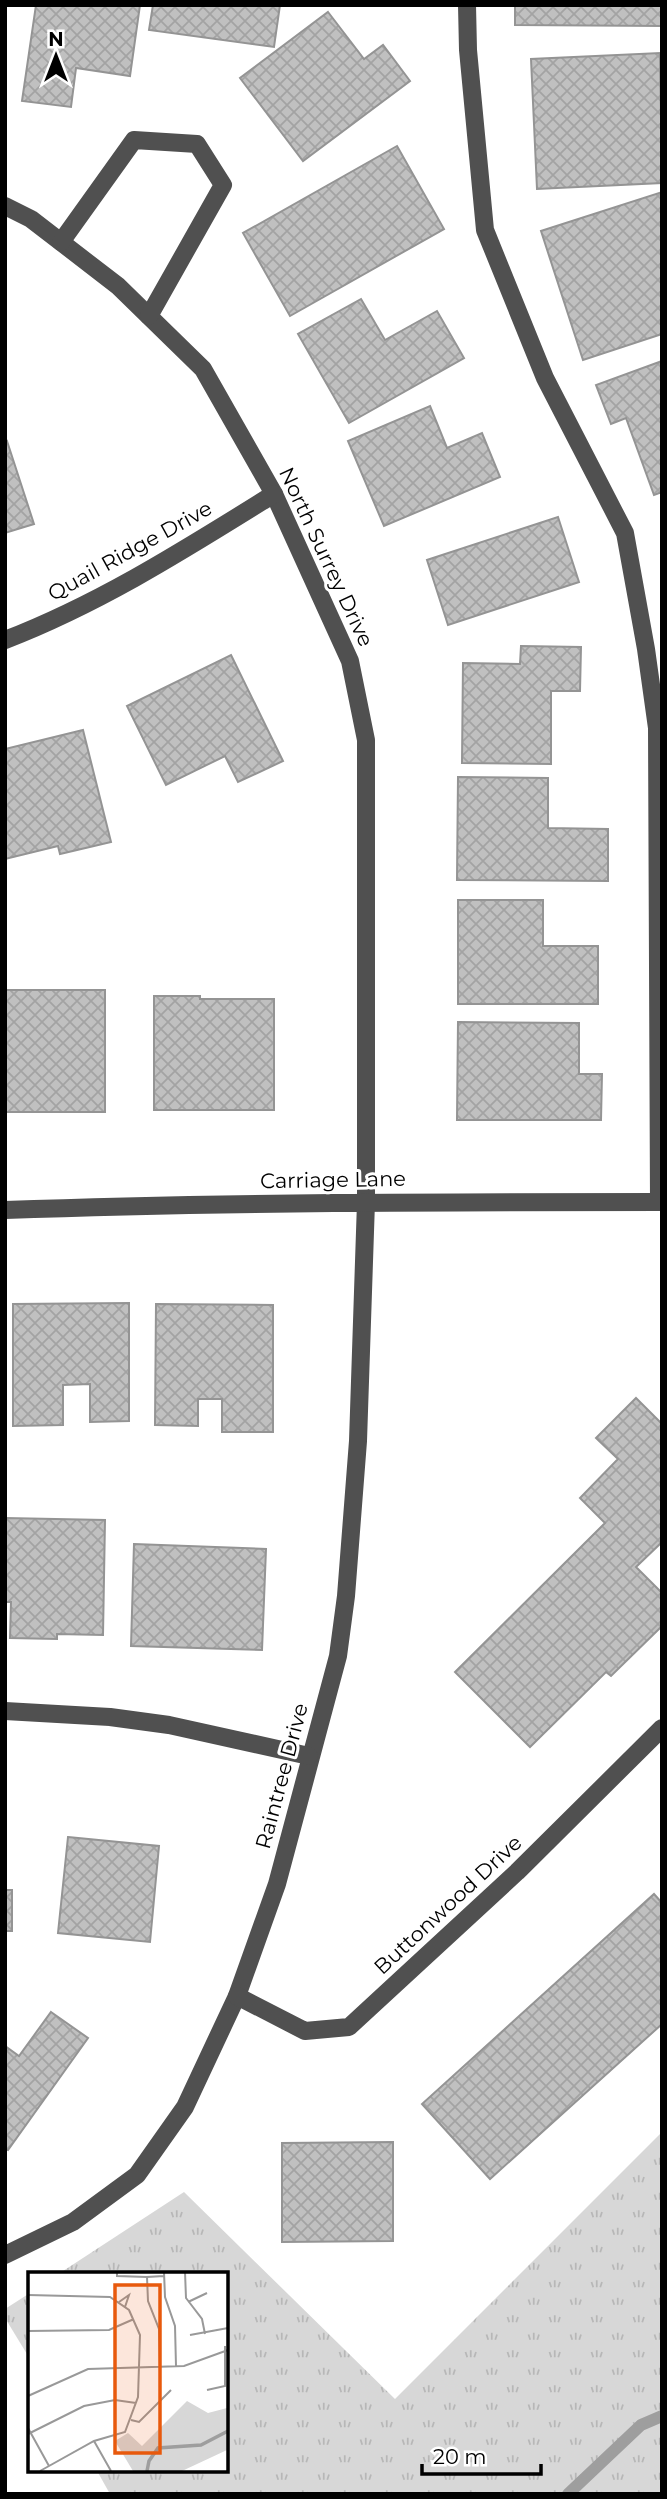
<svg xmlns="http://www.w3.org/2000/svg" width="667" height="2499" font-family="Montserrat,sans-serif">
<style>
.grass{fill:url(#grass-tufts)}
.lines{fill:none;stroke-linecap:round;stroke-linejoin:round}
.stream{stroke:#9e9e9e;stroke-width:12}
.building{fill:url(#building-cross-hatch);stroke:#949494;stroke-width:2}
.minor{stroke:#505050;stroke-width:18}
.labels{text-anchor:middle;stroke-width:6;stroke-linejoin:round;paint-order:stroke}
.street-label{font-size:21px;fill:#000;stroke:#fff}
.inset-river{fill:none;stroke:#9e9e9e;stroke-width:3.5}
.inset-road{fill:none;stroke:#999;stroke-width:2}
.view{fill:#e8590c;fill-opacity:0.15;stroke:#e8590c;stroke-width:3.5}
.inset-edge{fill:none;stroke:#000;stroke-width:3.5}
</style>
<defs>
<pattern id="grass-tufts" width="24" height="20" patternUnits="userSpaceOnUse" patternTransform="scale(1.75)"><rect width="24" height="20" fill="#d7d7d7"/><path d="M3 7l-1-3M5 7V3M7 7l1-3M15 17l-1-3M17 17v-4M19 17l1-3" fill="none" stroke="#b7b7b7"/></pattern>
<pattern id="building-cross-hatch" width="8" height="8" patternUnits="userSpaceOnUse" patternTransform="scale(1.75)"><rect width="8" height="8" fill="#c0c0c0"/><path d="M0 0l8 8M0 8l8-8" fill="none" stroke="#a3a3a3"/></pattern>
</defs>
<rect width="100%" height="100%" fill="#fff"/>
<g class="grass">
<polygon points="662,2132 662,2494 110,2494 96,2469 226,2469 226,2273 60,2273 184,2192 395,2399"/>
<polygon points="30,2293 30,2359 5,2318 5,2309"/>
</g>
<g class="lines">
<polyline class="stream" points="568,2494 641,2425 662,2416"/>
</g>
<g class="building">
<polygon points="36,5 140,5 130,76 76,68 71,107 22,101"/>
<polygon points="153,5 280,5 274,47 149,30"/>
<polygon points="515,5 662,5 662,26 515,25"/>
<polygon points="328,12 364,59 383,45 410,81 303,161 240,78"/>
<polygon points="660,53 662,183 537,189 531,59"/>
<polygon points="397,146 444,229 290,316 243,233"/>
<polygon points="662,192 662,334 583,360 541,231"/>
<polygon points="361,299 385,340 437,311 464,358 349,423 298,334"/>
<polygon points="662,361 662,492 654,495 626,418 611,424 596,385"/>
<polygon points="430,406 447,448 482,433 500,477 384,526 348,441"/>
<polygon points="7,441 34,524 5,533 5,442"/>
<polygon points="558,517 579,582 448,625 427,560"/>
<polygon points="521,646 581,647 580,691 551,691 551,764 462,763 463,663 520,664"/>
<polygon points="231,655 283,761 238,782 225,756 166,785 127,706"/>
<polygon points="83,730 111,842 60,854 58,846 5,859 5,749"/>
<polygon points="458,777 548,778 548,828 608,829 608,881 457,880"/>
<polygon points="458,900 543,900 543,946 598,946 598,1004 458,1004"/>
<rect x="5" y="990" width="100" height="122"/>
<polygon points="154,996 200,996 200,999 274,999 274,1110 154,1110"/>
<polygon points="458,1022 579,1023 579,1074 602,1074 601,1120 457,1120"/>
<polygon points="129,1303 129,1421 90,1422 90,1384 63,1385 63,1425 13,1426 13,1304"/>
<polygon points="156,1304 273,1305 273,1432 222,1432 222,1399 198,1399 198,1426 155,1425"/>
<polygon points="636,1398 662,1424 662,1542 636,1567 662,1593 662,1626 611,1676 606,1672 530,1747 455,1672 605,1523 580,1498 618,1459 596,1438"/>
<polygon points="5,1518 105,1520 103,1635 57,1634 57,1639 10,1638 11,1602 5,1602"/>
<polygon points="134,1544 266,1549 262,1650 131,1646"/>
<polygon points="68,1837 159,1846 150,1942 58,1933"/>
<rect x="5" y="1890" width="7" height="41"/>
<polygon points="654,1894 662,1903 662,2024 490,2179 422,2104"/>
<polygon points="51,2012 88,2038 8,2150 5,2149 5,2046 19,2056"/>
<polygon points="393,2142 393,2241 282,2242 282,2143"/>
</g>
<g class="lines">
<g class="minor">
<polyline points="467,5 468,50 485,230 545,378 625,533 646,649 657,728 659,1202"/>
<polyline points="5,206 31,219 118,286 203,369 274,494 350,661 366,740 366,1202 358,1441 346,1596 338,1656 277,1884 237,1996 185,2107 137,2175 73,2222 5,2255"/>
<polyline points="61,242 134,140 197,144 223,185 149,316"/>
<path d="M5 640C101 603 187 548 274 494"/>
<path d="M5 1210C224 1202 443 1202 662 1202"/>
<polyline points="5,1711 110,1717 169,1725 309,1756"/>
<polyline points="237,1996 305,2031 349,2027 517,1872 662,1728"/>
</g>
</g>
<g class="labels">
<g class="street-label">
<text transform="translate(130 551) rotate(-29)" y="7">Quail Ridge Drive</text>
<text transform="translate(326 557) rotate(65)" y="7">North Surrey Drive</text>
<text transform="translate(333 1180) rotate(-1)" y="7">Carriage Lane</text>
<text transform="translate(282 1776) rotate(-75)" y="7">Raintree Drive</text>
<text transform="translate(448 1905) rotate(-43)" y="7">Buttonwood Drive</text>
</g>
</g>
<g transform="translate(28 2272)">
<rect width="200" height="200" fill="#fff"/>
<path d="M159 129 180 141 199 136V178L154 199H105L87 169 100 161 114 174Z" fill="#d7d7d7"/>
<path class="inset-river" d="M119 199 121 189 130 176 173 173 200 159"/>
<path class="inset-road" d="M89 0V4L119 5M136 0 137 25 147 54 148 94M157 0 158 26 174 47 177 62M0 23 82 25 101 38 112 63 110 125 97 160 66 169 12 199M91 30 101 23 97 35M160 30 179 21M0 59 81 58 106 47M162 63 200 56M132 94 131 57 120 29 119 5 136 4M179 118 197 114V74M0 124 60 97 156 94 200 78M103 148 111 150 143 118M0 156 21 194M0 162 56 134 87 128 108 131M66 169 83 199"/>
<path class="view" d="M87 13H132V181H87Z"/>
<rect width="200" height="200" class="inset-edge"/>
</g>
<rect width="667" height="2499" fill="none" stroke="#000000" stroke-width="14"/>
<g transform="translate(56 56)" stroke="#ffffff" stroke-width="5" paint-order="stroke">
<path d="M0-5L12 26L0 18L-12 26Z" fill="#000000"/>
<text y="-10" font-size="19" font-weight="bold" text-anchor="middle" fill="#000000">N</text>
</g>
<path d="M422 2464v10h119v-10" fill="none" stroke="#000000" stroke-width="3.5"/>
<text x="433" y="2464" font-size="21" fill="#000000" stroke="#ffffff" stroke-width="5" paint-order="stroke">20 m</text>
</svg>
